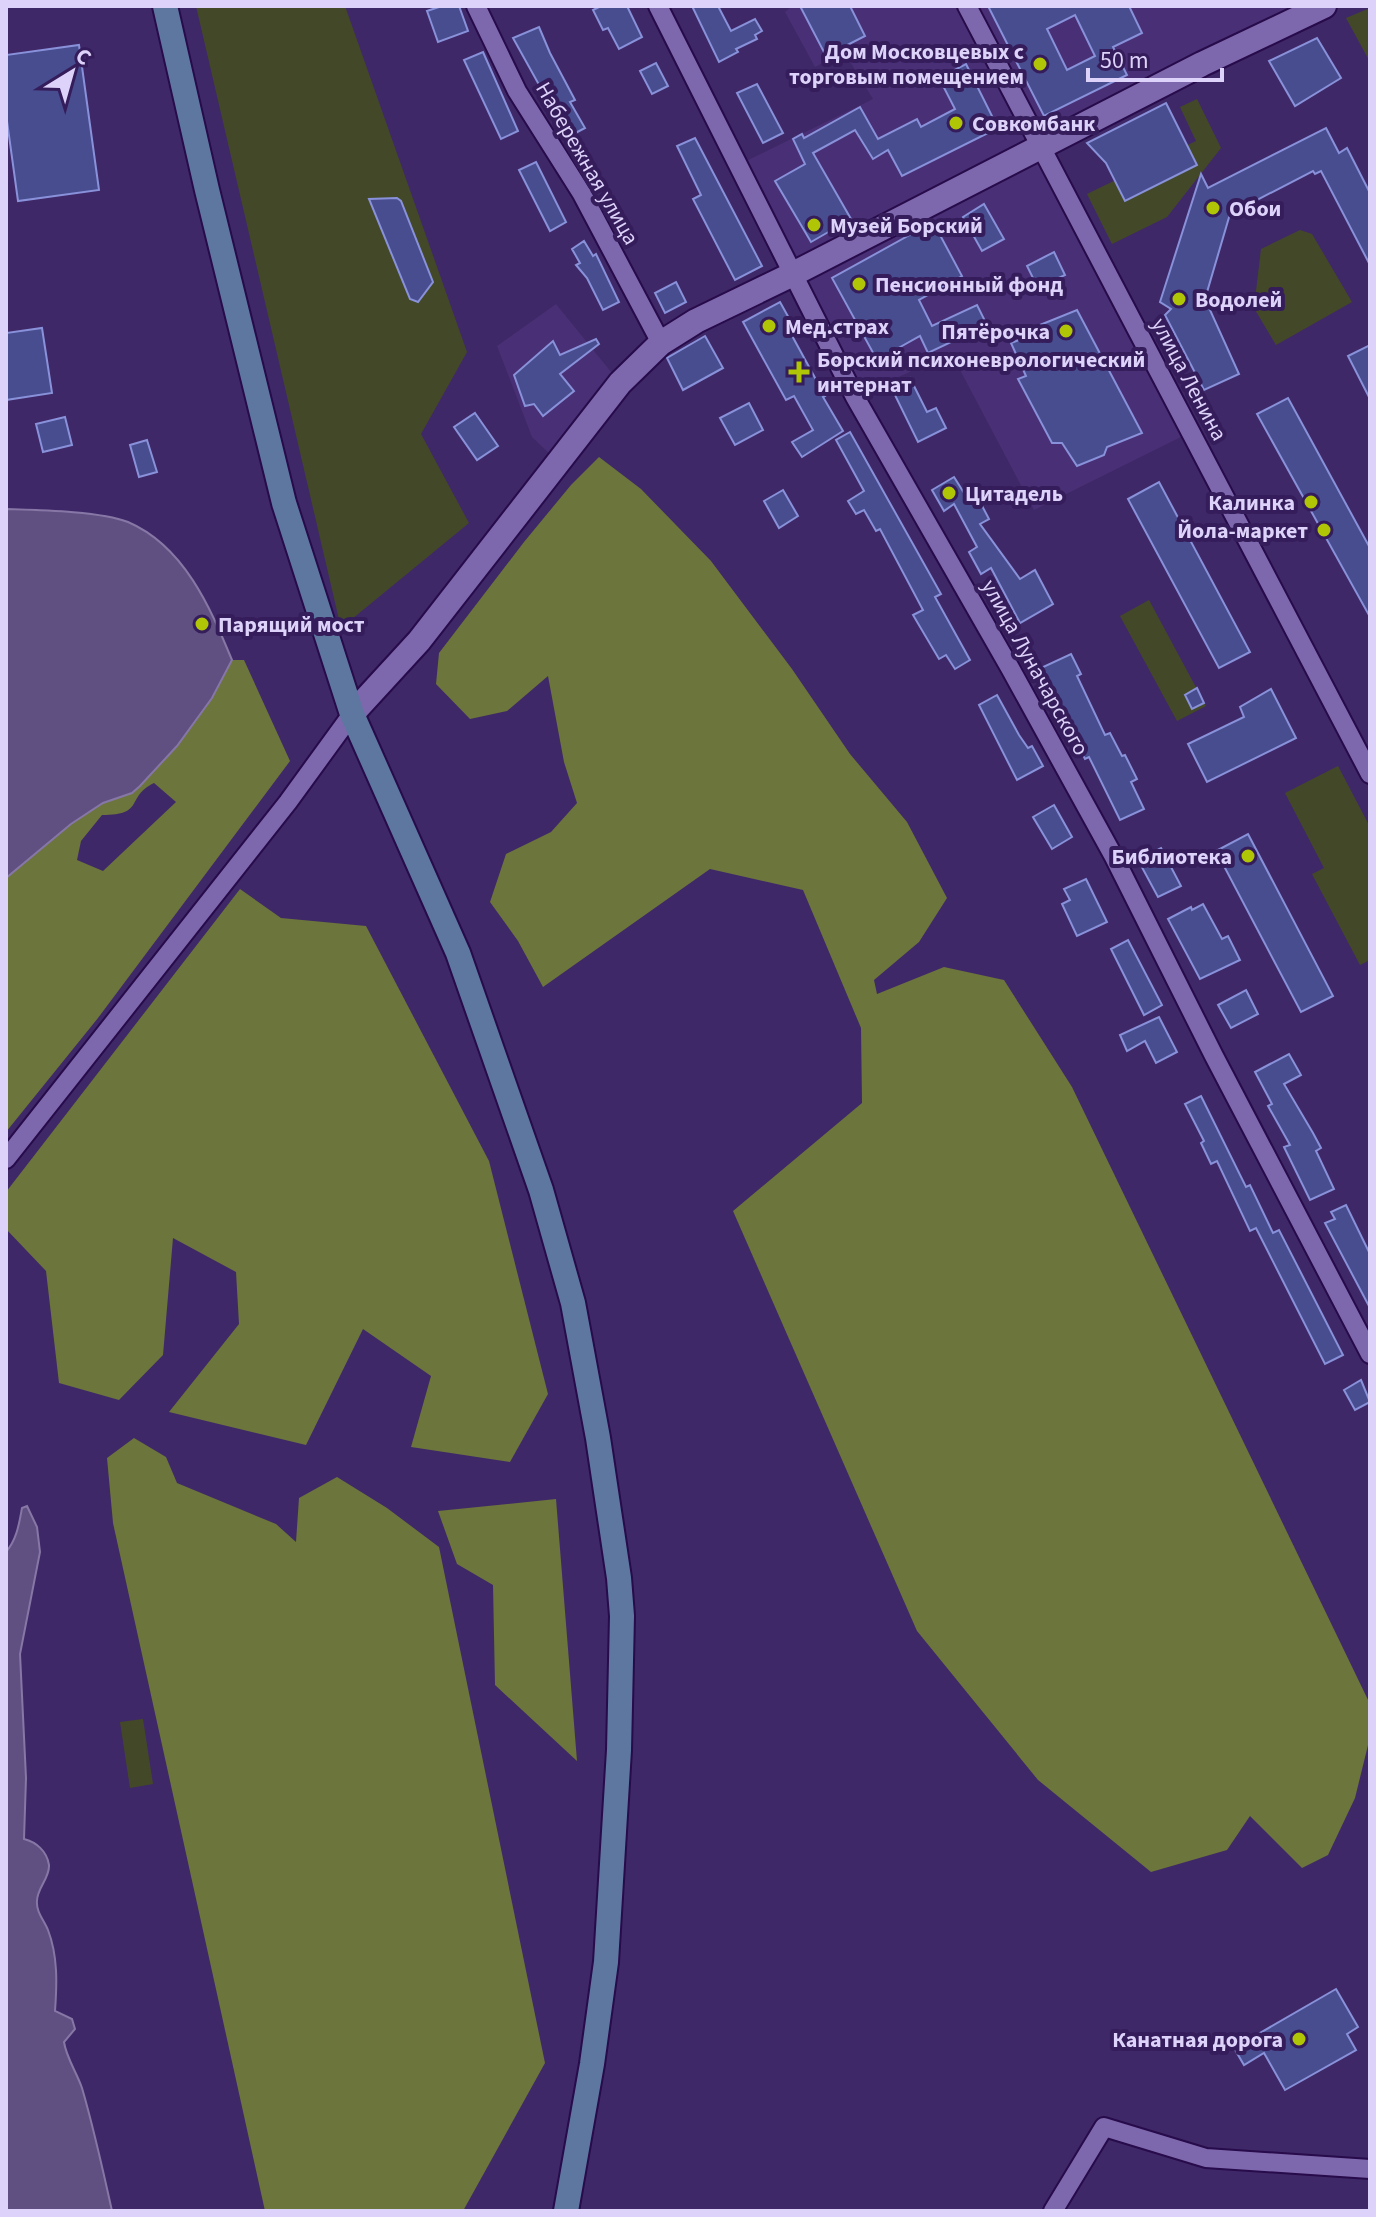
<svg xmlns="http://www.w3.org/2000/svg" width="1376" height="2217" font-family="'Source Sans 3',sans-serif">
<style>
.built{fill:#492f75}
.green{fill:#434928}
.forest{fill:#6b753c;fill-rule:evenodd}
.water{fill:#605082;stroke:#8677a6;stroke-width:2}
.building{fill:#484d8f;stroke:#8891d9;stroke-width:2;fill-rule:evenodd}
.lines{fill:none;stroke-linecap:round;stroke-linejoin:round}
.minor-casing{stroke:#270b4a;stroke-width:22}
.tertiary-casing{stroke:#270b4a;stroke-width:28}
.secondary-casing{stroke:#270b4a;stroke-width:28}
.minor{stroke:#7e68ad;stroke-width:18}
.tertiary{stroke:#7e68ad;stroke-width:24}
.secondary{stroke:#5d77a1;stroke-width:24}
.poi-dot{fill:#afc505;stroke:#351d5b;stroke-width:3}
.labels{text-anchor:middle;stroke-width:8;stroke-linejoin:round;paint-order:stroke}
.poi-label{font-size:22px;font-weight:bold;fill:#ddd2f9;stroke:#351d5b;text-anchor:start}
.street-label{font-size:22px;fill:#ddd2f9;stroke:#351d5b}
</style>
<rect width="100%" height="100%" fill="#3f2867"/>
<g class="built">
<polygon points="792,6 1324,6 1041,148 1191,432 1034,510 951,353 855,397 738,165 873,99 844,52 815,67 785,12"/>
<polygon points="556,304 620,383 558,462 532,437 497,346"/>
</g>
<g class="green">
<polygon points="196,6 345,6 467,352 421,434 469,523 341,628"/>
<polygon points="1370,8 1370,62 1346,18"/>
<polygon points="1197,99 1221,148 1167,217 1112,244 1087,194 1196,141 1180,107"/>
<polygon points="1300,230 1312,234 1352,302 1276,345 1254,308 1261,249"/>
<polygon points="1149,600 1206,706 1177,721 1120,616"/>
<polygon points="1338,766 1370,827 1370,960 1360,965 1312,874 1324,868 1285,793"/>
<polygon points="143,1719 153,1784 130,1788 120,1722"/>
</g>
<g class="forest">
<polygon points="599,457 641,489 711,561 792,669 850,754 907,822 947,898 919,942 874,980 877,994 944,967 1004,980 1072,1087 1370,1704 1370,1737 1355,1798 1328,1855 1302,1868 1250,1816 1227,1850 1151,1872 1038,1780 917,1631 733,1211 862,1103 861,1028 803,890 710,869 543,987 518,941 490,902 506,854 551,832 577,803 564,762 548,676 507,711 470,719 436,684 439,653 524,542 571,485"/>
<path d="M232 660H244L290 761 98 1018 6 1132V878L71 824 103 803 132 793 140 786 177 746 212 698ZM154 783 176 802 103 871 77 860 81 841 102 815C146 815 125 797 154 783Z"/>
<polygon points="240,889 281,918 366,926 489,1161 548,1394 510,1462 411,1447 431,1376 363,1329 306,1445 169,1412 239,1324 236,1272 173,1238 163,1355 119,1400 59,1383 46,1271 6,1229 6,1192"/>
<polygon points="134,1438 166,1457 177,1483 276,1524 296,1542 299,1498 337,1477 387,1508 439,1547 545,2063 463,2211 265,2211 113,1523 107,1458"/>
<polygon points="556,1499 577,1761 495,1685 493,1585 457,1564 438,1511"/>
</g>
<g class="water">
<path d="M6 509C38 510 100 511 128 522 184 546 210 607 232 660L212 698 177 746 140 786 132 793 103 803 71 824 6 878Z"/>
<path d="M27 1506 37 1527 40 1552 20 1654 26 1778 24 1839C36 1842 47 1851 49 1865 50 1878 37 1888 37 1901 36 1912 44 1920 48 1930 58 1956 57 1984 55 2011L72 2019 75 2029 64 2042C66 2057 77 2073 82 2088 94 2129 103 2170 112 2211H6V1552C17 1539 19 1524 22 1508Z"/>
</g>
<g class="building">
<polygon points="442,6 459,6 468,31 438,42 427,11"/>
<polygon points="601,6 627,6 642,37 619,49 608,28 603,30 593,10"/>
<polygon points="692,6 718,6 731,31 755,19 762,31 755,35 757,39 736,49 738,52 719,62"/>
<polygon points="800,6 850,6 865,36 826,56"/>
<path d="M988 6H1129L1142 33 1113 47 1127 75 1044 116ZM1075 15 1095 56 1067 70 1047 29Z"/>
<polygon points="539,27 550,53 575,100 570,102 585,128 568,137 513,38"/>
<polygon points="1317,38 1341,78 1295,106 1269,61"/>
<polygon points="79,45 99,190 18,201 6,114 6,55"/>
<polygon points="483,52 518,131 501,139 464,60"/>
<polygon points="656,63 668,86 652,94 640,71"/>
<polygon points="966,64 998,128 902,176 888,150 873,159 855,130 813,153 851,219 811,242 775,181 805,164 793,139 802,134 804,138 860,107 878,139 917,119 921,127 955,109 939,78"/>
<polygon points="757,84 783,133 763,143 737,93"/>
<polygon points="1166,103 1197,165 1125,201 1106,163 1087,143"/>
<polygon points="1326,128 1339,153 1347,148 1370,193 1370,265 1321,171 1315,174 1313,171 1230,214 1205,299 1239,374 1204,390 1165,315 1171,309 1160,302 1201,174 1208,188"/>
<polygon points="695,138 762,266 735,280 693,199 701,195 677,146"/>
<polygon points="536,162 566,222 550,231 519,170"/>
<polygon points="397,198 401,201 433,282 418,302 410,299 369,199"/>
<polygon points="984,204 1004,239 982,251 963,217"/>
<polygon points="933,222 962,276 919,300 932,326 977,305 987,325 928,353 920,336 877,360 832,278"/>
<polygon points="584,241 593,256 596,254 619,302 603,310 587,278 576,265 580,263 572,249"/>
<polygon points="1054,252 1065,275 1038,288 1027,266"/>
<polygon points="676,282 686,302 665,313 655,293"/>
<polygon points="780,302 795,329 790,332 825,396 823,397 843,431 802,457 792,442 813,430 794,396 786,400 743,322"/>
<polygon points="1077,310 1142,433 1107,447 1104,455 1077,466 1062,443 1052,443 1018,379 1026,376 1011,343 1041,332 1040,325"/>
<polygon points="42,328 52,393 6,400 6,333"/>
<polygon points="705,336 723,368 683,390 667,358"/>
<polygon points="596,339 599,344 560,374 574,391 543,416 534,404 525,406 514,375 553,341 560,355"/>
<polygon points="1370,345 1370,399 1348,356"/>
<polygon points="910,378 927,412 936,408 946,428 918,442 891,387"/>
<polygon points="1288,398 1370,548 1370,617 1257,414"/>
<polygon points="749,403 763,430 735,445 720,418"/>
<polygon points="475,413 498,446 477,460 454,427"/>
<polygon points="65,417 72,445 43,452 36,424"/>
<polygon points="850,432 941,594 935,597 970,660 955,669 946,655 939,659 913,615 923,610 880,529 876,531 864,510 856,514 848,501 864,491 836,440"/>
<polygon points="147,440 157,472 139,477 130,445"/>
<polygon points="954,477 971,504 979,500 989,519 980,524 1020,579 1035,570 1053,604 1020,623 991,568 981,574 969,552 977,547 954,504 944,511 932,490"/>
<polygon points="1159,482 1250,652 1219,668 1128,499"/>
<polygon points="783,490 798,516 779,528 764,501"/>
<polygon points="1071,654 1081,674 1077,676 1105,735 1110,733 1122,756 1125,755 1137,779 1131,782 1144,809 1120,820 1089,757 1085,759 1057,705 1041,668"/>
<polygon points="1197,688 1204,703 1192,709 1185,695"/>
<polygon points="1271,689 1296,738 1207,782 1188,744 1244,717 1240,707"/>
<polygon points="997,695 1019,735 1028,748 1032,746 1043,766 1017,780 979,705"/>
<polygon points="1054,805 1072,837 1052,849 1033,817"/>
<polygon points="1248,834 1333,996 1301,1012 1216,851"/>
<polygon points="1161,848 1181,886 1158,897 1138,860"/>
<polygon points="1086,879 1107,922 1077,936 1062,904 1070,900 1064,889"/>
<polygon points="1203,904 1222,939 1228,936 1240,960 1200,979 1168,919 1191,907 1192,910"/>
<polygon points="1128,940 1162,1005 1144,1015 1111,949"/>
<polygon points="1246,990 1258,1014 1231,1028 1218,1005"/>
<polygon points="1159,1017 1177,1052 1156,1063 1145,1041 1127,1051 1120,1035"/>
<polygon points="1289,1054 1301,1075 1284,1084 1313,1133 1321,1148 1316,1151 1334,1189 1310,1200 1284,1147 1290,1145 1268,1106 1272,1104 1255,1072"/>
<polygon points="1201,1096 1246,1187 1250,1185 1273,1233 1279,1230 1343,1355 1325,1364 1256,1228 1250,1231 1217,1161 1211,1164 1201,1143 1204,1141 1185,1104"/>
<polygon points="1346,1205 1370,1254 1370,1308 1325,1223 1335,1219 1331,1212"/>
<polygon points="1361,1380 1370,1402 1355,1410 1344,1390"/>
<polygon points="1336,1989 1358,2027 1347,2034 1356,2050 1285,2090 1264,2053 1244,2065 1234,2048"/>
</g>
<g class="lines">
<defs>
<g id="minor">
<polyline points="476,6 517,91 582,194 661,343"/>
<polyline points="658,6 855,397 1010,668 1114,857 1214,1056 1370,1354"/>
<polyline points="967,6 1370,774"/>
<polyline points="6,1159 288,802 352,714"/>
<polyline points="1053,2211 1104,2127 1206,2158 1370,2169"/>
</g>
<polyline id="tertiary" points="352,714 419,641 620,383 661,343 696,321 793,274 1202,64 1324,6"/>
<polyline id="secondary" points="165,6 207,190 284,503 352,714 458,953 541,1190 573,1303 598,1438 619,1578 622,1616 619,1750 606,1962 592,2064 566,2211"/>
</defs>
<use href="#minor" class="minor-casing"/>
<use href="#tertiary" class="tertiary-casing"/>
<use href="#secondary" class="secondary-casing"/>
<use href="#minor" class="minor"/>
<use href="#tertiary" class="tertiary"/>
<use href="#secondary" class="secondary"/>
</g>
<g class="poi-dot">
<circle cx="1040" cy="64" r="8"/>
<circle cx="956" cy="123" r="8"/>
<circle cx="1213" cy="208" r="8"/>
<circle cx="814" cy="225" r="8"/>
<circle cx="859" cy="284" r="8"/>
<circle cx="1179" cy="299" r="8"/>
<circle cx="769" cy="326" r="8"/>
<circle cx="1066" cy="331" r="8"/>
<path d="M795 360h8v8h8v8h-8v8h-8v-8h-8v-8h8z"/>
<circle cx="949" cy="493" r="8"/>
<circle cx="1311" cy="502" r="8"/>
<circle cx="1324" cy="530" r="8"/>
<circle cx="202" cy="624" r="8"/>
<circle cx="1248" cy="856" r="8"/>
<circle cx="1299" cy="2039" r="8"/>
</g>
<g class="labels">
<g class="poi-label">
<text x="1024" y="59" text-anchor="end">Дом Московцевых с<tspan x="1024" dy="25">торговым помещением</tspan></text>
<text x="972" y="131">Совкомбанк</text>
<text x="1229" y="216">Обои</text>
<text x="830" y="233">Музей Борский</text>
<text x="875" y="292">Пенсионный фонд</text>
<text x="1195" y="307">Водолей</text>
<text x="785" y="334">Мед.страх</text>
<text x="1050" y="339" text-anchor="end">Пятёрочка</text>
<text x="817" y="367">Борский психоневрологический<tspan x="817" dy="25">интернат</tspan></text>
<text x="965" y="501">Цитадель</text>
<text x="1295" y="510" text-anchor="end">Калинка</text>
<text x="1308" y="538" text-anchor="end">Йола-маркет</text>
<text x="218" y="632">Парящий мост</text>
<text x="1232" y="864" text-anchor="end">Библиотека</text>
<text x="1283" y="2047" text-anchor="end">Канатная дорога</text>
</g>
<g class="street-label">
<text transform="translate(588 163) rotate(60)" y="8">Набережная улица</text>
<text transform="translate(1190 379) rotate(62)" y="8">улица Ленина</text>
<text transform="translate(1036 667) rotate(61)" y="8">улица Луначарского</text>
</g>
</g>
<rect width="1376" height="2217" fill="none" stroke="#ddd2f9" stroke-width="16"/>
<g transform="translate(72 72) rotate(37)" stroke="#351d5b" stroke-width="6" paint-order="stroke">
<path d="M0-6L14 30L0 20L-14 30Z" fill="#ddd2f9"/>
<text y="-12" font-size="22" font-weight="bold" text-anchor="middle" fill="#ddd2f9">С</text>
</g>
<path d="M1088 68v12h134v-12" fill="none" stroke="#ddd2f9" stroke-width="4"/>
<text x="1100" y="68" font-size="24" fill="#ddd2f9" stroke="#351d5b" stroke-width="6" paint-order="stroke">50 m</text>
</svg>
